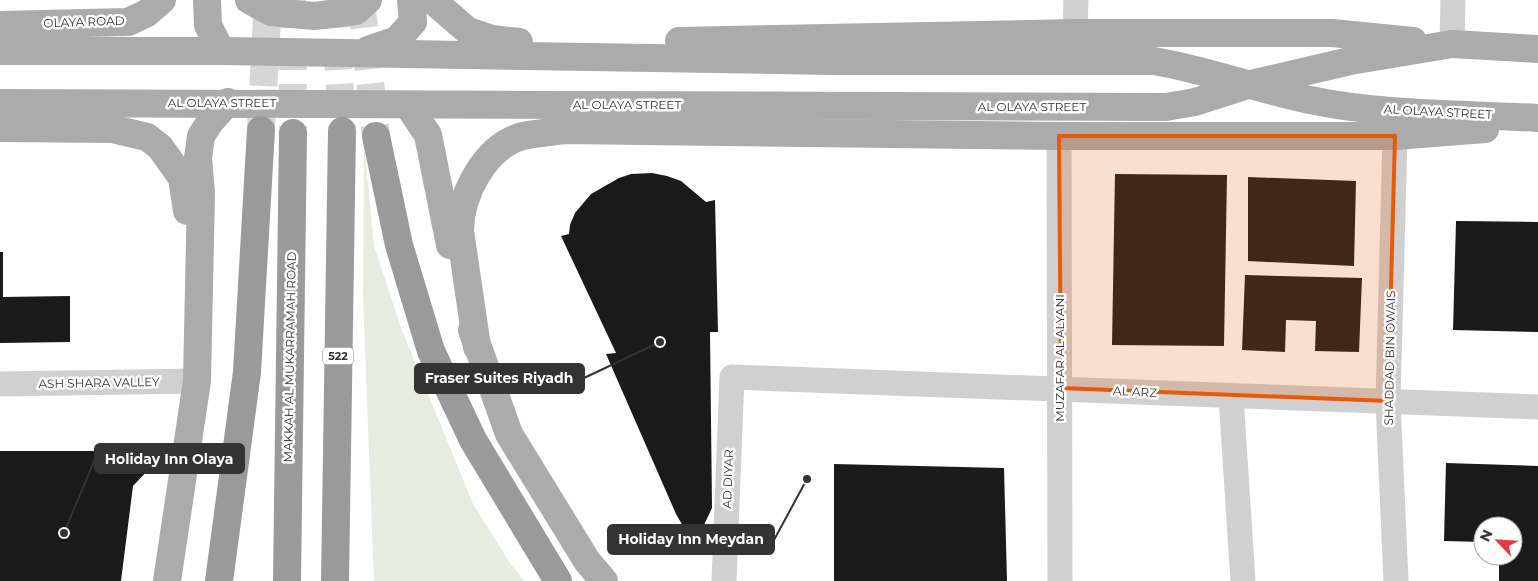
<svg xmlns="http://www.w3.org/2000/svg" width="1538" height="581" font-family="Montserrat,sans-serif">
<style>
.green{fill:#e6ecdf}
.building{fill:#1a1a1a}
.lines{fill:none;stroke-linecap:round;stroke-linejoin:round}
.motorway-tunnel{stroke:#d6d6d6;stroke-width:28;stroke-dasharray:28 14;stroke-linecap:butt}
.minor{stroke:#d0d0d0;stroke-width:25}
.primary{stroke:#ababab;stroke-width:28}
.motorway{stroke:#9a9a9a;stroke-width:28}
.marked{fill:#e8590c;fill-opacity:0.2;stroke:#e8590c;stroke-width:4;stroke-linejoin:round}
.labels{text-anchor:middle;stroke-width:5;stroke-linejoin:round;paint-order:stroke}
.shield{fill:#fff;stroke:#707070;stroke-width:1}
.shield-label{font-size:11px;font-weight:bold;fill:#333}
.street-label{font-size:12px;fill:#333;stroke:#fff}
.leader{fill:none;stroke:#333;stroke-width:2}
.callout-dot{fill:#333;stroke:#fff;stroke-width:2}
.callout{fill:#333;stroke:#333;stroke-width:2}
.callout-label{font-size:14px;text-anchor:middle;font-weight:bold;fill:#fff}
</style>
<rect width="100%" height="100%" fill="#fff"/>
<polygon class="green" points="364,145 374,246 401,328 473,504 510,563 524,581 374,581 363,294"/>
<g class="building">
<polygon points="652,173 667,176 681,181 706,202 715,200 718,332 710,332 712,508 703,527 691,530 683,526 676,514 606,354 616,353 561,236 569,234 570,225 575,213 591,194 619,178 631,174"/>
<polygon points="1115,174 1227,175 1224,346 1112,345"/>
<polygon points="1248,177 1356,181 1354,266 1248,261"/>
<polygon points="1456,221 1538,222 1538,332 1453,330"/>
<polygon points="0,252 3,252 3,297 70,296 70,342 0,343"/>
<polygon points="1245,275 1362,278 1359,352 1315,351 1316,321 1286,320 1285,352 1242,350"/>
<polygon points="0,451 166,451 133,486 121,581 0,581"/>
<polygon points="1446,463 1538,466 1538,581 1499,581 1499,556 1513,556 1513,526 1483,526 1483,542 1444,541"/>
<polygon points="834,464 1004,468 1007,581 834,581"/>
</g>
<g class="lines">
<g class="motorway-tunnel">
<polyline points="292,0 293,128"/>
<polyline points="335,0 342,127"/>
<polyline points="361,0 376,136"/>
<polyline points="261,128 268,0"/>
</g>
<g class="minor">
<polyline points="1075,33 1076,0"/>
<polyline points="1452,44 1453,0"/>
<polyline points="1059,136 1060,581"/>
<polyline points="1395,136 1388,401 1396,581"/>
<polyline points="0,384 197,381"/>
<polyline points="1231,397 1243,581"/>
<polyline points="724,581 732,377 1538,407"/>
</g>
<g class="primary">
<polyline points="207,0 208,25 221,51"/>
<polyline points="249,0 271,12 314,16 356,11 368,0"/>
<polyline points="432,0 468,31 492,39 519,42"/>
<polyline points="0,25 128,22 147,13 162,0"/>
<polyline points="679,41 1075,33 1332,33 1413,41"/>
<polyline points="368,50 397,40 413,22 411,0"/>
<path d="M0 51H221L834 61H1154C1207 70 1257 89 1310 100 1380 115 1465 114 1538 118"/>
<polyline points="0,103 1166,107 1195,102 1251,84 1350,61 1452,44 1538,49"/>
<polyline points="408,105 428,135 450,245"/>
<polyline points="0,128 113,129 147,137 160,147 182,178 187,211"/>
<polyline points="472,330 509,434 587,561 604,581"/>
<path d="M477 347 460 231C460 195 485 146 523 136 537 133 552 132 566 130L1059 136H1395L1485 129"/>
<polyline points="167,581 197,381 201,193 198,158 201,136 210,122 228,102"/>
</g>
<g class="motorway">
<polyline points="376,136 399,245 431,351 473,440 558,581"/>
<polyline points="219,581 247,372 261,130"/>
<polyline points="287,581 293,133"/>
<polyline points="335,581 342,131"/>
</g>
</g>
<path class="marked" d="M1059 136H1395L1388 401 1061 388Z"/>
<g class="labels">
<rect class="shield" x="323" y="347.5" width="30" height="17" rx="4"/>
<g class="shield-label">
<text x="338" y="360">522</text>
</g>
<g class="street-label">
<text transform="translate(84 22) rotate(-2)" y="4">OLAYA ROAD</text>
<text x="222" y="107">AL OLAYA STREET</text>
<text x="627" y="109">AL OLAYA STREET</text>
<text x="1032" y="111">AL OLAYA STREET</text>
<text transform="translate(1438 112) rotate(3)" y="4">AL OLAYA STREET</text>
<text transform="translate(290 357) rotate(-89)" y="4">MAKKAH AL MUKARRAMAH ROAD</text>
<text transform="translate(1060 358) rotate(-90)" y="4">MUZAFAR AL ALYANI</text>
<text transform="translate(1390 358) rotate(-89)" y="4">SHADDAD BIN OWAIS</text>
<text transform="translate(99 383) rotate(-1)" y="4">ASH SHARA VALLEY</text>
<text transform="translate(1135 392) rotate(3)" y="4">AL ARZ</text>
<text transform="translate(728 479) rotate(-88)" y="4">AD DIYAR</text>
</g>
</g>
<path class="leader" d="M660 342L584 378M64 533L95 459M807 479L774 540"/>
<g class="callout-dot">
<circle cx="660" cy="342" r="5"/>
<circle cx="64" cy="533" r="5"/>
<circle cx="807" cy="479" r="5"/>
</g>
<g class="callout">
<rect x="415" y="364" width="169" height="29" rx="5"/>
<rect x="95" y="444" width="149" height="29" rx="5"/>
<rect x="608" y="525" width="166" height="29" rx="5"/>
</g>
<g class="callout-label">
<text x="499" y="383">Fraser Suites Riyadh</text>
<text x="169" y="464">Holiday Inn Olaya</text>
<text x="691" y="544">Holiday Inn Meydan</text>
</g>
<g transform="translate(1498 541) rotate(295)"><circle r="24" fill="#ffffff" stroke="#adadad"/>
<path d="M0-4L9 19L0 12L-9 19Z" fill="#e63946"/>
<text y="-8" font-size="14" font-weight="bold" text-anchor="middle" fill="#333333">N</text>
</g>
</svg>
